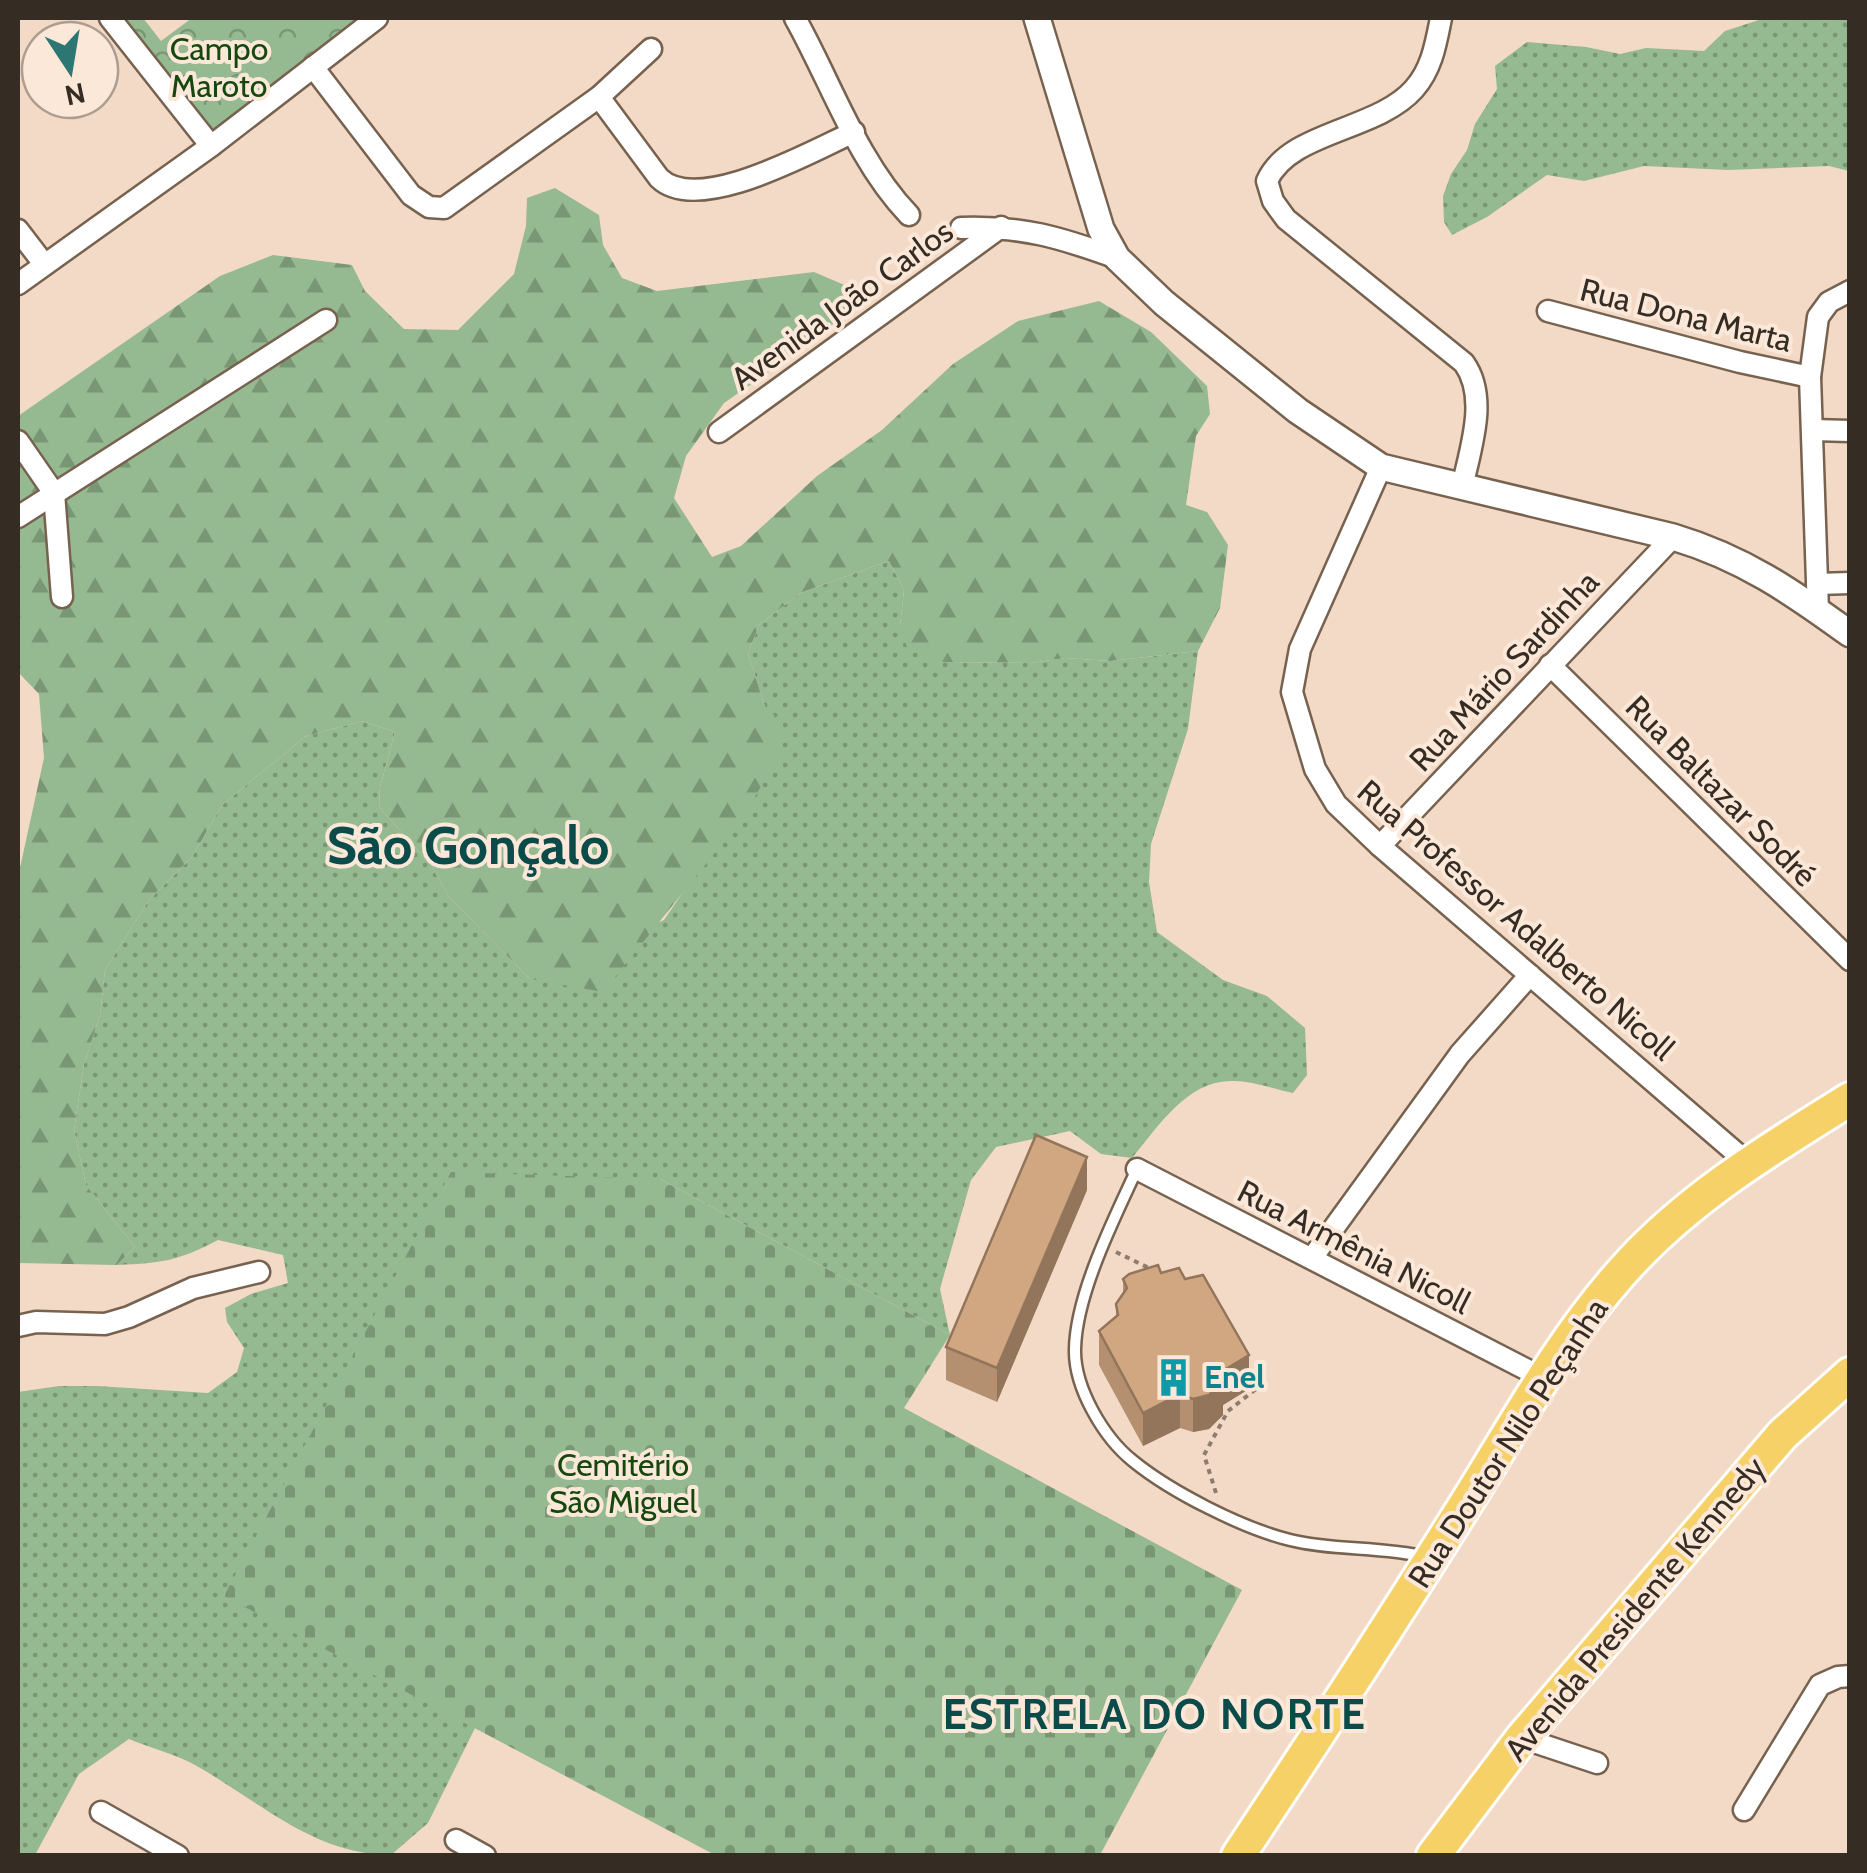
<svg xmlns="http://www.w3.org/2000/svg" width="1867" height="1873" font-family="Cabin,sans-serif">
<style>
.grass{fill:url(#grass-dots)}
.forest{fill:url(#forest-firs)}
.cemetery{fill:url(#cemetery-stones)}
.park{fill:url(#park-crowns)}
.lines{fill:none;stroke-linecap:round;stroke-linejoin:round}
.service-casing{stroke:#776250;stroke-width:15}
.minor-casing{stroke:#776250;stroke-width:25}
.tertiary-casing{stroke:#776250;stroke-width:30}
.primary-casing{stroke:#fff;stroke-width:38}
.path{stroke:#8d7d6f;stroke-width:4;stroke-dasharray:5 5;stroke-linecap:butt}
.service{stroke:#fff;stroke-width:10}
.minor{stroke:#fff;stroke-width:20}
.tertiary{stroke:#fff;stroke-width:25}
.primary{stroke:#f5d168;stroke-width:32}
.wall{fill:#b49070}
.shaded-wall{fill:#92755b}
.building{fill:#d1a782;stroke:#92755b;stroke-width:2.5}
.labels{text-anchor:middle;stroke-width:8;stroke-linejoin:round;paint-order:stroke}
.park-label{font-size:32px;fill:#15470e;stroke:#fce8d8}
.street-label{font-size:32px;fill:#352c24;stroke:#fce8d8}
.culture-label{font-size:32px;font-weight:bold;fill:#0d838f;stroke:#fce8d8;text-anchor:start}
.district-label{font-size:42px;font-weight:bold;letter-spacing:2.5px;fill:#0b4b4a;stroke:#fce8d8}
.town-label{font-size:52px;font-weight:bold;fill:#0b4b4a;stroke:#fce8d8}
</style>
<defs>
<pattern id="grass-dots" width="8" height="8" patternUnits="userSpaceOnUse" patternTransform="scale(2.5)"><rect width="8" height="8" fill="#95b990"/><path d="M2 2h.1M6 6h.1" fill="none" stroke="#7a9775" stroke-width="1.8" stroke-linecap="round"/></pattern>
<pattern id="forest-firs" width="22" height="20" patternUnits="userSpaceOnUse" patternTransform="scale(2.5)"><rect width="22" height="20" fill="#95b990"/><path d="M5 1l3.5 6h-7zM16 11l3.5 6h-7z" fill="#7a9775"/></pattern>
<pattern id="cemetery-stones" width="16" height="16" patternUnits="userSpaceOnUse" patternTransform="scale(2.5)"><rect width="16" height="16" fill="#95b990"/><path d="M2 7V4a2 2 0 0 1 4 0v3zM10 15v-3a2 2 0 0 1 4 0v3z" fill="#7a9775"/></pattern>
<pattern id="park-crowns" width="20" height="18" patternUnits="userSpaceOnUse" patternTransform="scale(2.5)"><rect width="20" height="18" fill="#95b990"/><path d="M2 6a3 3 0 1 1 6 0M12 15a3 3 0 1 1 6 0" fill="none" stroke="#7a9775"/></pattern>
</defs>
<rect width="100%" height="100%" fill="#f3dac6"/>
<g class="grass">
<polygon points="1765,18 1849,18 1849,171 1829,166 1728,170 1644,166 1584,181 1547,175 1487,217 1452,235 1444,222 1443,196 1451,174 1467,150 1475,124 1497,89 1495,66 1527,42 1586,47 1620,54 1646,48 1704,51 1725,31"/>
<path d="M889 561 904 590 900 626 943 662 1031 663 1065 658 1111 661 1198 651 1188 729 1151 844 1149 882 1157 932 1223 980 1267 996 1305 1028 1307 1075 1293 1093C1274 1089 1250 1080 1230 1081 1186 1082 1158 1127 1132 1158L1101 1154 1070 1131 996 1147 971 1180 940 1289 950 1335 660 1179 224 1595 475 1728 428 1823 391 1855C314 1855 259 1801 195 1765 175 1754 150 1748 129 1739L79 1774 35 1855 18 1856V1392L59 1386H97L208 1393 237 1372 244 1348 227 1322 225 1308 251 1294 288 1283 283 1255 218 1240C178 1261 162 1263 117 1265L135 1247 86 1185 74 1130 84 1064 100 1015 105 970 149 900 192 857 222 805 306 736 362 721 395 732 380 787 379 807 431 865 449 897 530 979 664 920 694 876 765 707 748 653 759 625 800 593Z"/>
</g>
<polygon class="forest" points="555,188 599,215 603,245 622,278 657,291 814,272 868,295 818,338 724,403 686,456 674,498 712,557 741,546 817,476 882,430 953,364 1018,321 1099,301 1151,332 1207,386 1210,414 1196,436 1186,505 1207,512 1228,545 1220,608 1198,651 1111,661 1065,658 1031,663 943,662 907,647 900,626 904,590 889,561 800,593 759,625 748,653 765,707 783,724 777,759 742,819 603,992 530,979 449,897 431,865 379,807 380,787 395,732 362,721 306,736 222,805 192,857 149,900 105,970 100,1015 84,1064 74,1130 86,1185 135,1247 117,1265 18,1263 18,877 44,758 39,694 18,672 18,416 220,276 273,255 352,265 365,291 404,329 458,330 514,274 526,226 527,198"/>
<polygon class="cemetery" points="451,1172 660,1179 950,1335 904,1408 1242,1590 1100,1855 715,1855 224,1596"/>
<polygon class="park" points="117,18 143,18 161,41 192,18 363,18 211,136"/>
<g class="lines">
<defs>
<path id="service" d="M1137 1169C1114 1219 1076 1294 1075 1349 1074 1388 1104 1438 1133 1461 1171 1492 1242 1528 1290 1540 1334 1551 1381 1546 1426 1557"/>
<g id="minor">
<polyline points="110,18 211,146"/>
<path d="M795 18C831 82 857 161 909 215"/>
<path d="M1441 18C1436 43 1432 69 1414 89 1377 131 1289 131 1267 181L1273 201 1286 219 1464 363C1489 398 1470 449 1462 488"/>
<polyline points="313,67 411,195 429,207 444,208 599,97 651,49"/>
<path d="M599 97 659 178C698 216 812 151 854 132"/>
<path d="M961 228C1023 226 1059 237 1117 258"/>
<polyline points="18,230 44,264"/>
<polyline points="18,284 211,146 377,18"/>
<polyline points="1548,311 1740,362 1810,377"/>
<polyline points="1813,430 1850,431"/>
<polyline points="719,432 1001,227"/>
<polyline points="18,441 54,493 62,597"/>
<polyline points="1381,467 1300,649 1292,692 1315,769 1336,804 1380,846 1749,1164"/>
<polyline points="18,517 326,320"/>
<polyline points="1817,584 1850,583"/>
<polyline points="1818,611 1810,377 1818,317 1829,302 1850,291"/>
<polyline points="1550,665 1850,960"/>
<polyline points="1380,846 1673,537"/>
<polyline points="1137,1169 1543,1378"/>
<polyline points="1312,1258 1460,1054 1530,975"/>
<polyline points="18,1326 36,1322 105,1324 129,1317 193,1288 259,1272"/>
<polyline points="1522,1738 1597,1763"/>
<polyline points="1744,1810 1820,1685 1838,1677 1850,1676"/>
<polyline points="101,1812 178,1856"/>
<polyline points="456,1840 485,1856"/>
</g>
<path id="tertiary" d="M1037 18 1101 229 1117 258 1164 303 1298 411 1381 467 1673 537C1743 558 1791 591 1850 634"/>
<g id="primary">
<path d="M1238 1856C1315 1740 1391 1623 1465 1505 1514 1427 1559 1343 1621 1273 1685 1200 1768 1150 1850 1099"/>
<polyline points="1433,1856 1522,1738 1783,1434 1850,1374"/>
</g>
</defs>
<use href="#service" class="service-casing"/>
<use href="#minor" class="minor-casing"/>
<use href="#tertiary" class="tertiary-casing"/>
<use href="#primary" class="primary-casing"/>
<g class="path">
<polyline points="1116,1252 1153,1270"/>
<polyline points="1216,1493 1204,1455 1228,1411 1256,1389 1246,1372"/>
</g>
<use href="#service" class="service"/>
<use href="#minor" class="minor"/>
<use href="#tertiary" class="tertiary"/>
<use href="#primary" class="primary"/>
</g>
<g class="wall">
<polygon points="1087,1190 997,1402 946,1380 946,1347"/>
<polygon points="1161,1273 1249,1389 1223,1405 1223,1415 1209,1429 1193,1432 1180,1428 1143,1446 1099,1365 1099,1331 1116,1317 1116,1304 1123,1294 1123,1279"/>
</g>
<g class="shaded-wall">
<polygon points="1087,1157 1087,1190 997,1402 997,1368"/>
<polygon points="1249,1355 1249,1389 1223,1405 1223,1415 1209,1429 1193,1432 1193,1399 1221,1372"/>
<polygon points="1180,1394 1180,1428 1143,1446 1143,1413"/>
</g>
<g class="building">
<polygon points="1036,1135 1087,1157 997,1368 946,1347"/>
<polygon points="1158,1265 1161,1273 1179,1268 1185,1279 1203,1275 1249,1355 1221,1372 1223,1382 1209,1395 1193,1399 1180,1394 1143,1413 1099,1331 1118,1315 1116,1304 1127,1288 1123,1279 1129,1274"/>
</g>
<defs>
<symbol id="building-bare" viewBox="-9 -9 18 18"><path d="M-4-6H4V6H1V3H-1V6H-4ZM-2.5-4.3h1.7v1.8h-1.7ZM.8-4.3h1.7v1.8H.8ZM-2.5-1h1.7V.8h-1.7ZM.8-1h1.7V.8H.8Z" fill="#0f9aa8" stroke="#fce8d8" stroke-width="2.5" paint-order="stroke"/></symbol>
</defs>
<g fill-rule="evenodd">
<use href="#building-bare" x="1146" y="1350" width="55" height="55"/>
</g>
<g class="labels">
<g class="park-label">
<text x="219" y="60">Campo<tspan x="219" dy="37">Maroto</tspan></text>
<text x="623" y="1476">Cemitério<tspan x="623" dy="37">São Miguel</tspan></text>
</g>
<g class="street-label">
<text transform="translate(842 305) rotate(-36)" y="11">Avenida João Carlos</text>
<text transform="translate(1686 315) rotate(14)" y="11">Rua Dona Marta</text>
<text transform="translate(1504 671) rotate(-47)" y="11">Rua Mário Sardinha</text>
<text transform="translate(1721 791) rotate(45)" y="11">Rua Baltazar Sodré</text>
<text transform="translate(1516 920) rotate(41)" y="11">Rua Professor Adalberto Nicoll</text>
<text transform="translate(1354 1247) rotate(27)" y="11">Rua Armênia Nicoll</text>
<text transform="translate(1508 1443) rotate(-57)" y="11">Rua Doutor Nilo Peçanha</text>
<text transform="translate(1635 1609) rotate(-50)" y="11">Avenida Presidente Kennedy</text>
</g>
<g class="culture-label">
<text x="1204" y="1388">Enel</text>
</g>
<g class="district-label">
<text x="1155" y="1729">ESTRELA DO NORTE</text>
</g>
<g class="town-label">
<text x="468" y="864">São Gonçalo</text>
</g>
</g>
<rect width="1867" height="1873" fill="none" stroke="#352c24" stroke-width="40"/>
<g transform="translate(70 70) rotate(168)"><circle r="48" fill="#fce8d8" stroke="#ac9d90" stroke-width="2.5"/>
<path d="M0-8L18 38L0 25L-18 38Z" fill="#2c7674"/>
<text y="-15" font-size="28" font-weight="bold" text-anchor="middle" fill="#352c24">N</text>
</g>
</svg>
